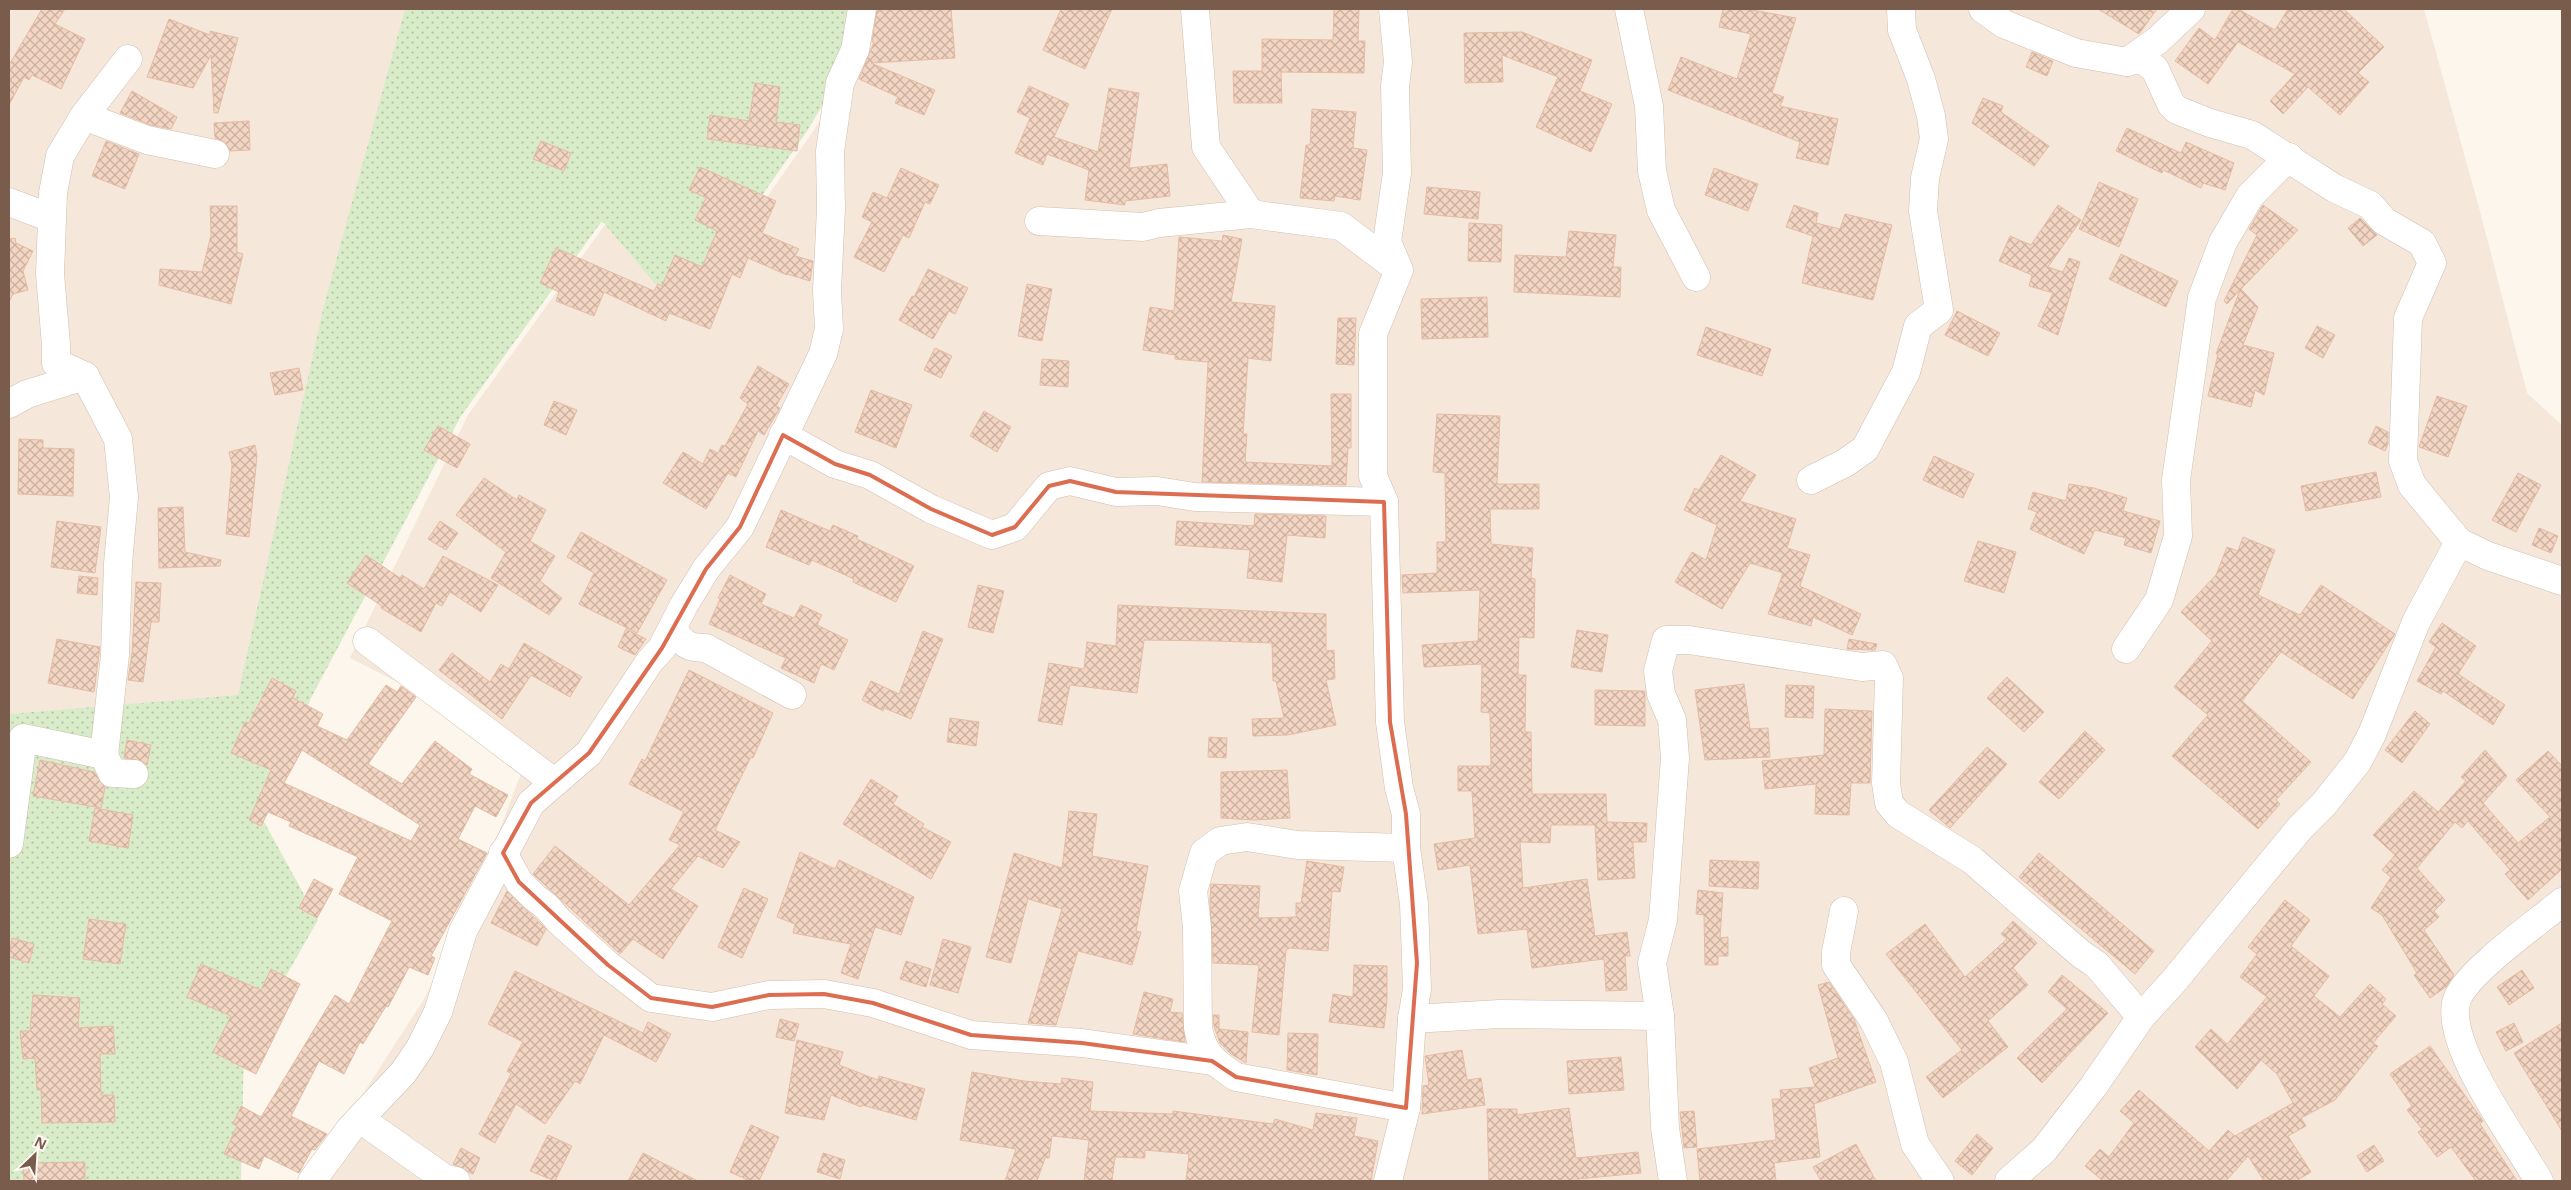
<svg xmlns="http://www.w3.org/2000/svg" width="2571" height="1190" font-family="'Noto Sans',sans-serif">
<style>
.residential{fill:#f5e8da}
.grass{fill:url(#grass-dots)}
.building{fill:url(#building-cross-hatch);stroke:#e6bba3;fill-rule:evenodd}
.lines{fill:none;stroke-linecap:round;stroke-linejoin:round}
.minor-casing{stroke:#d1beb0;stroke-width:29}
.minor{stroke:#fff;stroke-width:28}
.marked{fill:none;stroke:#dc6d51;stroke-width:4;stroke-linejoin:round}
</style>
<defs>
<pattern id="grass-dots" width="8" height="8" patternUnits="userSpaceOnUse" patternTransform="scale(1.25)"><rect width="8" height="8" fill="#d8ecc9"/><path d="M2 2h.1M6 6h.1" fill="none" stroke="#b4c2a5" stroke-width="1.8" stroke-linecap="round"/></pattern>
<pattern id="building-cross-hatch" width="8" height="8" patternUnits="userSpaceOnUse" patternTransform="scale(1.25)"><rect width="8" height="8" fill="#f3d5c3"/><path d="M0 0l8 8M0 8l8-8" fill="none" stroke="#cab0a1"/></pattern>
</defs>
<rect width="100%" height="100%" fill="#fdf6ec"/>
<g class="residential">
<polygon points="9,9 412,9 246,698 9,742"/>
<polygon points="886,9 2424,9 2481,215 2527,393 2562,425 2562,1181 307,1181 424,999 474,897 522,771 444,706 350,658 468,415 609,219 687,311 814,130"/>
</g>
<polygon class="grass" points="405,9 880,9 807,131 680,313 602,221 461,416 311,698 262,818 318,920 244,1049 241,1181 9,1181 9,714 238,695 324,305"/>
<g class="building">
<polygon points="42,9 65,9 55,24 85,39 61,89 32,75 29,80 24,77 9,105 9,65"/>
<polygon points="877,9 951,9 955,58 871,63 935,90 924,115 895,103 898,97 859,79 874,42 872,42"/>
<polygon points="1061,9 1112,9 1085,69 1043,50"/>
<polygon points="1334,9 1359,9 1358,41 1365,41 1364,73 1281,72 1282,103 1234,103 1233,71 1262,71 1262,39 1333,40"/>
<polygon points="1723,9 1747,9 1796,18 1772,93 1784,97 1780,106 1838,119 1828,165 1796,158 1800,142 1668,90 1681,57 1737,79 1751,34 1719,27"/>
<polygon points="2098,9 2157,9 2139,34"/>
<polygon points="2233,9 2238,9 2275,30 2288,9 2344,9 2384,47 2358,73 2369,82 2340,115 2308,87 2283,114 2270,101 2295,74 2238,42 2208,84 2175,61 2199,28 2215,40"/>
<polygon points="169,19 210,35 210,31 238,38 218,113 214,113 211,55 193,88 147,77"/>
<polygon points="1522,32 1592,60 1580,91 1612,104 1591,152 1536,127 1558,77 1502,55 1503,82 1465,83 1464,33"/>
<polygon points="2032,52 2053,61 2047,76 2026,67"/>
<polygon points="755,83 780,87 776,122 800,125 797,151 707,139 710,115 749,121"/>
<polygon points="1029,86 1069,104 1054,137 1098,152 1109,88 1139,93 1129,168 1167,164 1170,196 1125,201 1125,205 1085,200 1089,170 1047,154 1043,165 1015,153 1030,118 1017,112"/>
<polygon points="132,91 177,117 171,129 151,125 120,113"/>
<polygon points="1983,98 2003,106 2001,112 2049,146 2034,166 1972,123"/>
<polygon points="1312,109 1356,112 1353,148 1367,150 1360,200 1335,196 1334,201 1300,198 1306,145 1310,145"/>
<polygon points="249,121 250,150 230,151 225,142 215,138 214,123"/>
<polygon points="2127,128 2181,153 2186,142 2234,163 2225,190 2203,183 2201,188 2163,170 2162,173 2116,151"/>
<polygon points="106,141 139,154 125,189 92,176"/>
<polygon points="541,141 571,153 564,171 533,159"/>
<polygon points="700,167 776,201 762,233 799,249 795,256 813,261 810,281 787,274 787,275 748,258 740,278 732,274 710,329 669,313 666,321 604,292 594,316 556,301 559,292 540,283 556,248 654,291 658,284 662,286 675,255 702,267 717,231 695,220 706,198 689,190"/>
<polygon points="901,168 939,185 930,204 925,202 909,238 903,235 884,272 854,257 872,222 862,217 873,192 887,198"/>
<polygon points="1714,168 1758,184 1748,211 1705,195"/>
<polygon points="2099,182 2138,199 2119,247 2079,229"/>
<polygon points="1427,187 1480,192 1478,219 1424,214"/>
<polygon points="1794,205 1818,213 1816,223 1840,229 1845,214 1892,225 1873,300 1802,283 1813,236 1786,227"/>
<polygon points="2058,205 2081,220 2048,267 2063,272 2069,258 2080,262 2058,335 2038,326 2053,293 2029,286 2032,275 1999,261 2010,236 2031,245"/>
<polygon points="2263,205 2298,230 2241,289 2258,307 2243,345 2274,353 2264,395 2255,390 2251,407 2208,396 2218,354 2216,354 2240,290 2227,304 2224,301 2257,235 2249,229"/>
<polygon points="210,206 237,206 237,252 243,254 231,304 159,285 160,269 202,272 211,235"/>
<polygon points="2360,218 2377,235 2363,246 2348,228"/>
<polygon points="1469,223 1502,225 1501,262 1468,261"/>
<polygon points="1569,231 1616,235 1613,267 1621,267 1620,297 1514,292 1515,255 1566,257"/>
<polygon points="1223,235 1242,239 1231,302 1275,306 1271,361 1248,358 1243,434 1247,434 1245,462 1332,466 1331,394 1351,394 1351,448 1348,448 1346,485 1202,482 1208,362 1175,359 1175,355 1143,350 1150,307 1174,311 1179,237 1222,241"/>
<polygon points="15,238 16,243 33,251 23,271 28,290 13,294 9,302 9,239"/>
<polygon points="2121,254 2178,281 2166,307 2109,279"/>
<polygon points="928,269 968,288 955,314 949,311 933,339 899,320 912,296 914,297"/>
<polygon points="1027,284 1052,289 1042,341 1018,336"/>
<polygon points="1487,297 1488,337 1422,339 1421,299"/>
<polygon points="1957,311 2000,333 1988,356 1945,335"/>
<polygon points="1338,318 1356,318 1354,365 1336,364"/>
<polygon points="2317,326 2335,335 2323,358 2305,348"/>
<polygon points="1706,327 1771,349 1762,376 1697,355"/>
<polygon points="935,348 952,356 941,378 924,370"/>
<polygon points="1042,359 1069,361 1068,387 1040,385"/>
<polygon points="758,366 789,384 776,406 780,408 764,435 758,431 736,477 728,473 706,509 663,483 683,452 703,464 710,449 718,453 722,445 725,446 748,404 740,398"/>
<polygon points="299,368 303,390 275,395 270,373"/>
<polygon points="871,390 912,405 896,448 855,432"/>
<polygon points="2437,396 2467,406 2448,457 2419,447"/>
<polygon points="554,401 577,410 566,435 544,425"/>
<polygon points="984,411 1011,427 997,452 970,436"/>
<polygon points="1437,414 1500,416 1497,484 1539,484 1539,509 1490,509 1491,544 1533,548 1531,578 1535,579 1534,638 1519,637 1518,675 1526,675 1525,732 1531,732 1532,794 1606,794 1607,822 1647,823 1646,842 1633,842 1635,878 1598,880 1595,825 1551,825 1550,843 1520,842 1523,888 1587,879 1595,936 1627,932 1630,956 1625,956 1627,990 1606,991 1604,959 1532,968 1527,929 1478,934 1470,865 1438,870 1434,844 1475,838 1472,791 1458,791 1458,766 1491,766 1490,713 1481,712 1482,664 1424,667 1422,645 1478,641 1480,590 1403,593 1402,575 1437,573 1437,542 1446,542 1445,473 1433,472"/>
<polygon points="438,426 470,444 457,468 424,450"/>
<polygon points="2376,426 2388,432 2388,444 2385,451 2368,443"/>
<polygon points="19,439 43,440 43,448 74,449 73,496 18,494"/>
<polygon points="255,445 257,456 249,537 226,534 232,465 229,452"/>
<polygon points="1721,455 1756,475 1740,501 1796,519 1787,548 1810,555 1800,586 1861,614 1852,635 1813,617 1811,626 1768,614 1783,573 1750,563 1722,609 1675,582 1692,552 1706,560 1717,525 1684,510 1695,488 1699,490"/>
<polygon points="1934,456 1974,474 1963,498 1923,480"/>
<polygon points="2376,472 2381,497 2306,511 2301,486"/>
<polygon points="2518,473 2541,485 2516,532 2492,520"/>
<polygon points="484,478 517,500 519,495 546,510 530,541 555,556 540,581 562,598 549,615 491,578 506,552 456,515"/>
<polygon points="2069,484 2094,488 2127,498 2123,511 2160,521 2151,553 2124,545 2126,538 2095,530 2084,554 2030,529 2037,512 2028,509 2033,492 2066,501"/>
<polygon points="183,507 185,552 221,560 220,566 159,568 158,508"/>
<polygon points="781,510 830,531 833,525 858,536 857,539 914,566 896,602 853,582 854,579 812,560 809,565 766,547"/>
<polygon points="1255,514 1326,516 1325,538 1287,535 1282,582 1247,578 1250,550 1175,545 1177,521 1254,526"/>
<polygon points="57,521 101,527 95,573 51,567"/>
<polygon points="440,521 458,533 446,550 428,539"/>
<polygon points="2539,528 2558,536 2551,553 2532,545"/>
<polygon points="581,532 667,580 637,633 579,604 594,573 567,557"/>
<polygon points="2243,537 2275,550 2258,595 2300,615 2321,585 2395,634 2353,699 2281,652 2242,701 2311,762 2276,800 2280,804 2258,829 2172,756 2208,715 2174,687 2212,641 2181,612 2216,575 2227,547 2238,551"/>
<polygon points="1978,541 2016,552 2004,593 1964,581"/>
<polygon points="366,555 400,578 402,575 424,589 443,556 498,585 481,612 450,592 442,606 436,603 421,632 381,608 382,606 347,583"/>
<polygon points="730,575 766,594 761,604 794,618 801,605 822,615 817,625 848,640 834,670 821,664 814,683 781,668 786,658 709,624 720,599 718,598"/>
<polygon points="79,576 98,578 97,595 77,593"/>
<polygon points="136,582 161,583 159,622 151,622 143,682 128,680 132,653"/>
<polygon points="978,585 1004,591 993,633 968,627"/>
<polygon points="1118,605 1326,614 1326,651 1334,650 1335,679 1326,680 1336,725 1288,735 1253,736 1252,719 1284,718 1276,681 1273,681 1272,643 1215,641 1144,640 1137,693 1070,685 1062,725 1038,721 1049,663 1084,669 1087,642 1116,646"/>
<polygon points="2442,623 2476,646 2458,674 2505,705 2493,725 2443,691 2441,694 2417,681 2436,647 2429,642"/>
<polygon points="626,629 646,639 635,655 618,647"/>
<polygon points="1577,630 1608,635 1602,672 1571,667"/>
<polygon points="923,631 943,639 911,719 884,708 883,711 862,700 871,681 899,694"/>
<polygon points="57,639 100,647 94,692 48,683"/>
<polygon points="1849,639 1877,644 1875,650 1847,649"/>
<polygon points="524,643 582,677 570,697 531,675 502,719 439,670 452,653 490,682 501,664 509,669"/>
<polygon points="689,670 773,713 753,758 751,757 715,830 740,842 723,868 698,856 671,889 698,906 663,959 633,939 620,954 533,874 555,846 629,905 680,845 669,840 684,812 629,784 642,759 645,761"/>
<polygon points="2007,677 2044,712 2024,732 1987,698"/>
<path d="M272 678 296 691 293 698 323 714 317 726 347 740 386 685 397 692 401 686 416 697 368 764 402 784 435 741 472 769 469 774 508 795 496 817 475 806 458 839 487 853 431 956 435 958 428 975 409 967 388 1007 386 1006 363 1044 360 1042 344 1074 319 1061 291 1116 327 1134 315 1150 312 1149 299 1173 264 1156 259 1169 224 1154 237 1126 233 1124 241 1106 261 1117 335 995 349 1004 392 921 339 894 358 857 289 826 291 822 268 812 261 826 249 820 271 770 231 753 245 722 249 723ZM302 750 420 825 411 841 284 783Z"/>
<polygon points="1744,684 1750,729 1768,728 1770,757 1705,760 1695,690"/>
<polygon points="1786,685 1814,686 1813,718 1785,717"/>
<polygon points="1595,690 1645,691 1645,726 1595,725"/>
<polygon points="1825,709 1872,711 1870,783 1851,783 1849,815 1815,814 1816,784 1765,789 1762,761 1824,755"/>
<polygon points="2415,711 2430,724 2402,763 2385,750"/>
<polygon points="950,718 979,722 976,746 947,742"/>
<polygon points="2085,731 2105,750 2059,799 2039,782"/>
<polygon points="1209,737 1227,738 1226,758 1208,757"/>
<polygon points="127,740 151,745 147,765 142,761 124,758"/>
<polygon points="1987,747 2007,764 1950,828 1929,810"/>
<polygon points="2485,750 2507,776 2483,803 2518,843 2550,817 2516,780 2548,751 2562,766 2562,869 2528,900 2505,874 2510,870 2468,821 2462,828 2455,822 2417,868 2445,900 2434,911 2439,917 2424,930 2454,975 2446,987 2430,998 2414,975 2417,973 2382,915 2371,908 2391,877 2382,870 2395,855 2373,835 2414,791 2438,812 2466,781 2461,777"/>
<polygon points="40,760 94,772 105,787 101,808 33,796"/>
<polygon points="1287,770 1290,818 1254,820 1221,818 1221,772"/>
<polygon points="871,779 898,796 893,804 924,824 922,827 951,842 931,879 843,824"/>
<polygon points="95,808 133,815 128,848 89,841"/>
<polygon points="1069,811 1097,814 1092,856 1148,866 1136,931 1141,932 1132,965 1078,951 1056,1025 1028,1023 1062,909 1028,899 1011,963 986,957 1014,853 1062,868"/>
<polygon points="800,852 835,869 839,860 914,897 901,935 875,927 858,979 841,973 851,944 793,933 795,924 777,917"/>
<polygon points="2039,853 2154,951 2135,974 2019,877"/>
<polygon points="1710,860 1759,862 1758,889 1709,886"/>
<polygon points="1307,861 1344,867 1340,892 1332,891 1328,951 1290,948 1286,950 1279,1035 1252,1032 1259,965 1213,963 1210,902 1211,884 1260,886 1258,918 1296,917 1296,903 1301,903"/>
<polygon points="314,879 333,889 317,918 299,908"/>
<polygon points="744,888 768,899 742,958 718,947"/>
<polygon points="1698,890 1723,893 1720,938 1728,937 1728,956 1718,956 1718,965 1705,965 1704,915 1696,914"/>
<polygon points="507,891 546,929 537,946 491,923"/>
<polygon points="2285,900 2310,920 2291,946 2329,976 2314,996 2340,1017 2370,984 2386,999 2382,1004 2396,1016 2373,1043 2378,1046 2335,1100 2301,1118 2306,1126 2288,1136 2311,1172 2296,1181 2264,1181 2248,1156 2226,1181 2103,1181 2085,1166 2100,1149 2109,1157 2134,1123 2120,1111 2139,1090 2209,1151 2228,1130 2235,1136 2293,1103 2277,1074 2261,1060 2237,1089 2195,1047 2211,1029 2227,1044 2267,997 2240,977 2257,954 2248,947"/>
<polygon points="89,919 126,924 120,964 83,959"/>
<polygon points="2013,921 2037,943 2013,968 2028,985 1988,1021 2008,1047 1943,1098 1926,1077 1962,1050 1886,954 1925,924 1965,977 2007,939 2001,934"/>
<polygon points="12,938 34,944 29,963 9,957"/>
<polygon points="943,939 971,947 958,993 930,985"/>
<polygon points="906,961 931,969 926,987 900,979"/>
<polygon points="201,964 261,990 271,969 300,984 256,1074 213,1052 231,1016 187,997"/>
<polygon points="1354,965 1387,966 1387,1001 1384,1028 1329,1022 1333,994 1353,997"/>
<polygon points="2522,970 2534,988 2509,1005 2497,987"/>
<polygon points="515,971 643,1033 648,1022 671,1034 656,1062 604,1035 580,1084 575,1081 545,1124 516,1104 495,1143 479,1134 511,1074 507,1071 523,1042 488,1024"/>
<polygon points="2062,975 2108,1013 2042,1083 2017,1058 2067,1009 2048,992"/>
<polygon points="1829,982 1854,1019 1876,1082 1814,1104 1820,1157 1774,1163 1776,1181 1700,1181 1697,1149 1776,1140 1772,1099 1781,1099 1780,1090 1815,1087 1809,1068 1838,1058 1818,985"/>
<polygon points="1144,992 1173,999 1170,1012 1182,1013 1185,1042 1133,1034"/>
<polygon points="33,995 80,998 78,1028 113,1026 115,1054 100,1054 101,1095 114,1095 115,1122 42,1123 41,1090 37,1090 35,1058 23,1059 20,1031 30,1031"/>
<polygon points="1213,1015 1219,1015 1219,1029 1248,1032 1246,1063 1231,1054 1220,1043 1214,1026"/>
<polygon points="780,1019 799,1024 794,1041 776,1037"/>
<polygon points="2514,1023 2523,1042 2506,1051 2496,1032"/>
<polygon points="2562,1023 2562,1131 2514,1053"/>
<polygon points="1288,1033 1318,1034 1317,1075 1287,1070"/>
<polygon points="797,1040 843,1052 839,1065 878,1080 879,1076 925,1089 916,1120 862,1105 861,1107 831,1095 824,1120 785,1113"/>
<polygon points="2430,1046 2483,1121 2480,1124 2517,1181 2476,1181 2451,1147 2437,1157 2418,1132 2422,1129 2407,1110 2412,1106 2390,1074"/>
<polygon points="1462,1050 1467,1080 1481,1078 1485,1105 1422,1114 1423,1086 1429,1085 1425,1056"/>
<polygon points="1621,1057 1624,1090 1569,1094 1567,1061"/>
<polygon points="972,1072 1024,1081 1061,1084 1062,1078 1093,1082 1090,1111 1173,1114 1173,1111 1273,1124 1275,1119 1313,1130 1316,1113 1357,1118 1354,1136 1378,1141 1371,1181 1186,1181 1189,1154 1145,1150 1145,1158 1115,1157 1112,1181 1084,1181 1089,1140 1052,1136 1049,1158 1045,1158 1037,1181 1005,1181 1016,1149 960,1140"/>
<polygon points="1569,1108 1576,1158 1638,1152 1641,1173 1578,1179 1578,1181 1489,1181 1487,1109 1517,1109 1517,1115"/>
<polygon points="1694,1111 1697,1147 1684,1148 1680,1112"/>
<polygon points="751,1125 779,1137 759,1181 750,1181 730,1172"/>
<polygon points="1977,1134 1993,1148 1972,1175 1955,1161"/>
<polygon points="548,1135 572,1146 555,1181 530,1171"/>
<polygon points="1856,1144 1876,1181 1821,1181 1813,1167"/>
<polygon points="2374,1145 2384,1161 2367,1172 2357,1156"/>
<polygon points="461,1148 480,1158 473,1174 453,1164"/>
<polygon points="643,1153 698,1181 628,1181"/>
<polygon points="823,1153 845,1160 840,1179 817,1172"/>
<polygon points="85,1162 85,1181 24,1181 23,1163"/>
</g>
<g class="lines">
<defs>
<g id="minor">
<polyline points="1195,9 1206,147 1251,214"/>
<polyline points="1629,9 1649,106 1652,171 1661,210 1696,277"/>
<polyline points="1983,9 2004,24 2076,53 2127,62 2138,59 2147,63 2155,69 2171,104 2177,110 2210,123 2252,135 2334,188 2370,205 2384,221 2422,243 2432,263 2408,318 2403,461 2412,485 2459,542 2488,556 2562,581"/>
<polyline points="2127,62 2158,40 2191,9"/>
<polyline points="84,116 147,140 215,154"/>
<polyline points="9,202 51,218"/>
<polyline points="1039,221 1143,227 1159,223 1251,214 1341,226 1398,269"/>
<polyline points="85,376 118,439 124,497 118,564 115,655 104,755"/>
<polyline points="9,404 27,394 85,376 56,363 56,345 50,274 53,193 60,156 84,116 128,59"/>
<polyline points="783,435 835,464 870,475 931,509 992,535 1015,527 1049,486 1070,481 1116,492 1157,491 1195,497 1384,502"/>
<polyline points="1811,480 1845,463 1865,449 1906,372 1918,326 1939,310 1923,211 1925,178 1934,139 1931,116 1921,79 1902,30 1901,9"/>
<path d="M673 628C681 644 689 648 706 648L792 695"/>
<polyline points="367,641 554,782"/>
<polyline points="2126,649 2159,600 2178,536 2176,480 2202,298 2223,242 2250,196 2289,157"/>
<polyline points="9,844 23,738 104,755 112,773 134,774"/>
<polyline points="503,853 519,882 534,897 547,907 559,921 608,965 651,998 712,1007 769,995 824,994 873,1003 971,1035 1082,1043 1212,1061"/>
<polyline points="1844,911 1836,952 1836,965 1874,1021 1894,1062 1915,1144 1940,1181"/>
<polyline points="1660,1016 1652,963 1663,920 1675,758 1672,720 1661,694 1658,671 1666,640 1689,640 1862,667 1883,665 1889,678 1886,783 1889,803 1898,814 1972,860 2081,954 2097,965 2141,1017"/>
<polyline points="1412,1019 1500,1014 1660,1016 1665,1128 1673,1181"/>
<path d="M1406 1108 1236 1077C1214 1062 1203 1055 1198 1028L1197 927 1193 891 1204 853 1220 841 1247 837 1297 845 1406 848"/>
<polyline points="360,1119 444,1178 456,1181"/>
<polyline points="312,1181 350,1129 403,1073 420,1048 438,1012 463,931 531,803 589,753 650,661 662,648 684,605 706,569 740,527 823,354 829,329 827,291 831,209 830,151 840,83 855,50 862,9"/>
<polyline points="1388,1181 1406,1108 1412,1019 1417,989 1414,904 1406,848 1406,814 1399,788 1390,722 1384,502 1373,476 1373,334 1399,270 1387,242 1397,173 1395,86 1398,62 1393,9"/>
<polyline points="2009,1181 2044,1150 2093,1087 2141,1017 2173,982 2300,828 2324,804 2358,761 2372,734 2416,622 2459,542"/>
<path d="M2539 1181C2518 1143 2439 1039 2458 997 2471 969 2536 924 2562 902"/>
</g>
</defs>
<use href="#minor" class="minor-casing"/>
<use href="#minor" class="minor"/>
</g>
<path class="marked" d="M783 435 835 464 870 475 931 509 992 535 1015 527 1049 486 1070 481 1116 492 1384 502 1390 722 1406 814 1417 963 1406 1108 1236 1077 1212 1061 1082 1043 971 1035 873 1003 824 994 769 995 712 1007 651 998 608 965 519 882 503 853 531 803 589 753 662 648 706 569 740 527Z"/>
<rect width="2571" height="1190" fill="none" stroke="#7a5c4d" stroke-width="20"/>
<g transform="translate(35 1155) rotate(25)" stroke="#fffaf3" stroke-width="4" paint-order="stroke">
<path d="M0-4L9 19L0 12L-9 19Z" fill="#7a5c4d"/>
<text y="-8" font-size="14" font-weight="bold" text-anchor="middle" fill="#7a5c4d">N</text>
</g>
</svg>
